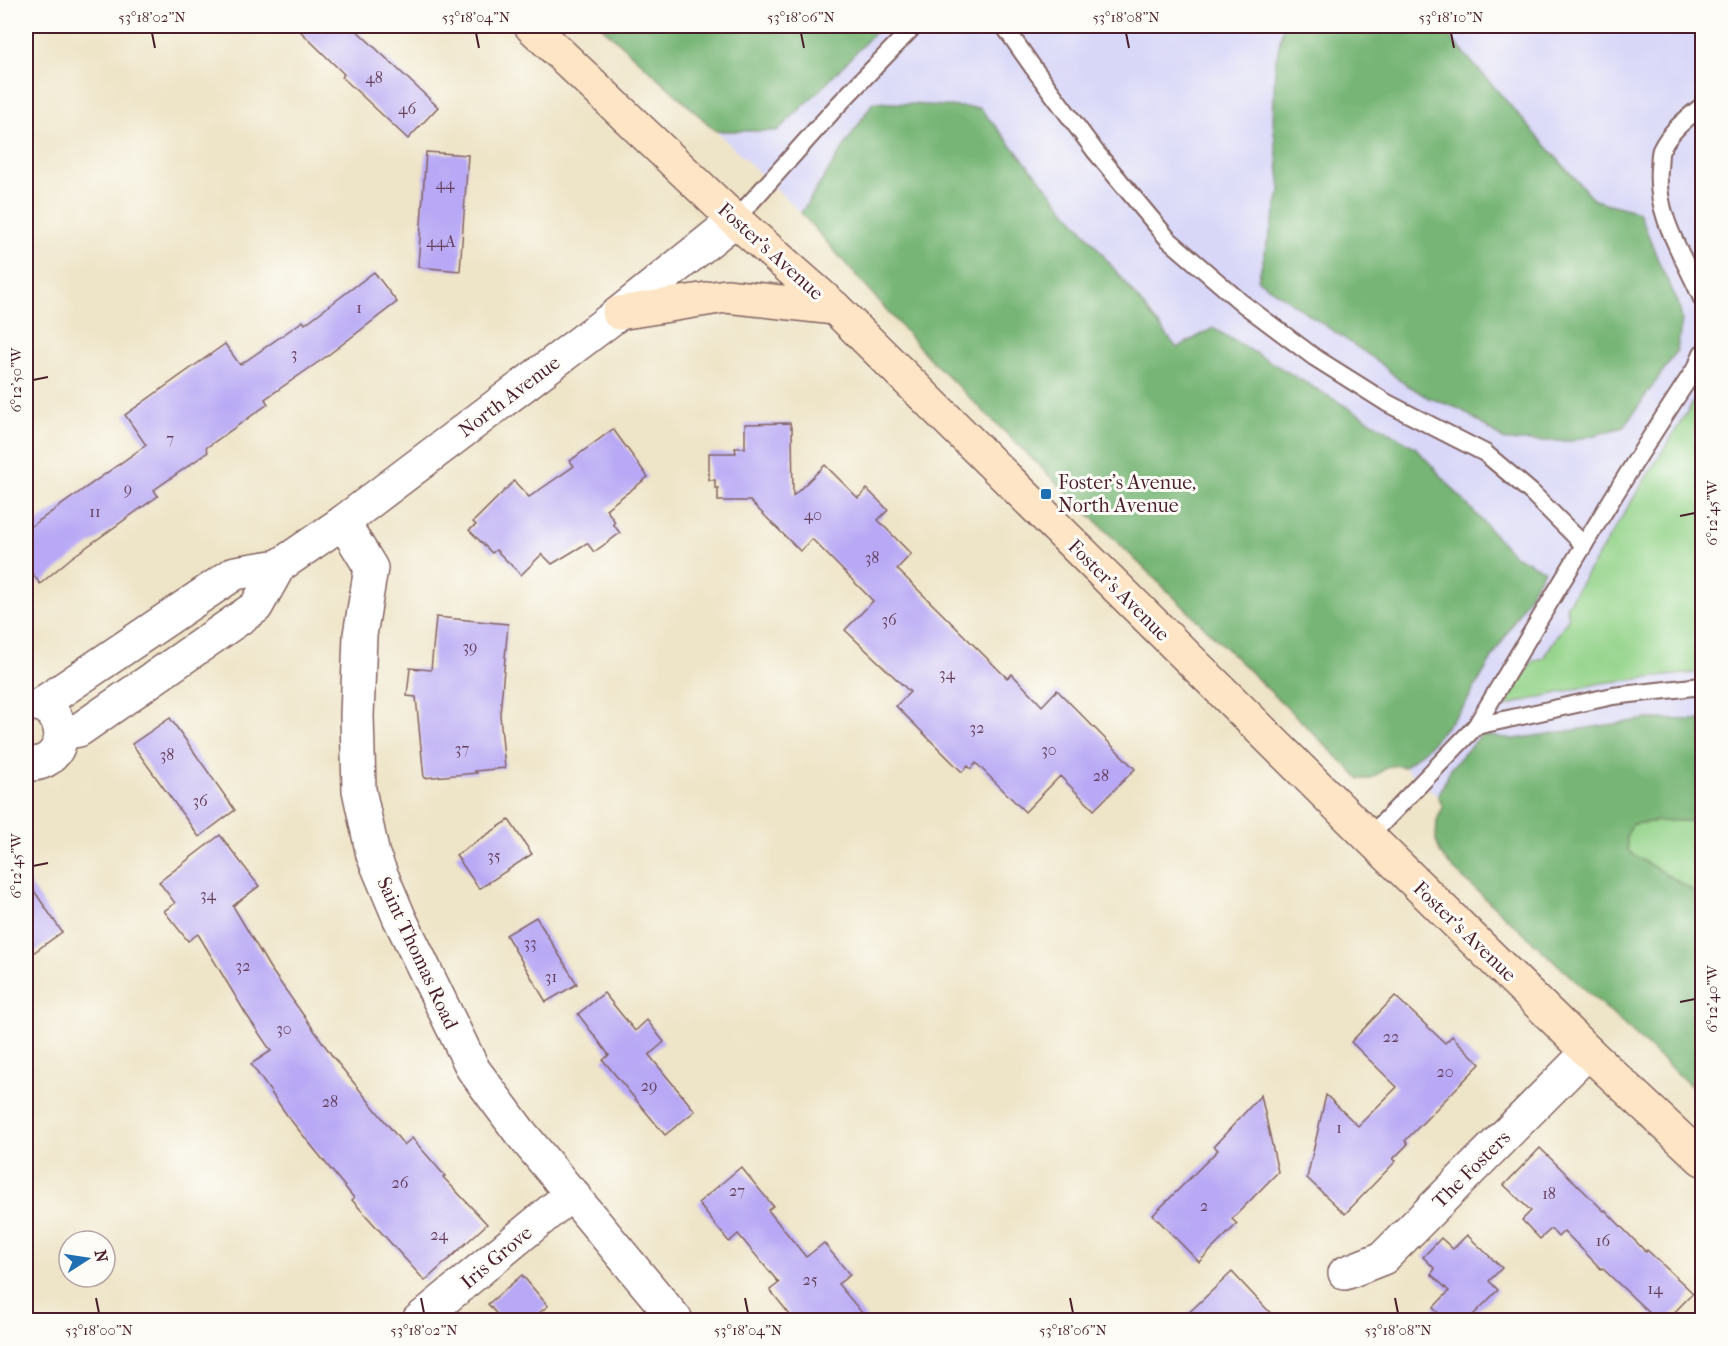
<svg xmlns="http://www.w3.org/2000/svg" width="1728" height="1346" font-family="'IM FELL French Canon',serif">
<style>
.built{fill:#d8d7f8}
.green{fill:#93d389;stroke:#6e795a;stroke-width:1.5}
.forest{fill:#76b575;stroke:#606a50;stroke-width:1.5}
.building{fill:#b8a8f5}
.lines{fill:none;stroke-linecap:round;stroke-linejoin:round}
.service-casing{stroke:#836462;stroke-width:20}
.minor-casing{stroke:#836462;stroke-width:36}
.secondary-casing{stroke:#836462;stroke-width:36}
.service{stroke:#fff;stroke-width:16}
.minor{stroke:#fff;stroke-width:33}
.secondary{stroke:#fde5c5;stroke-width:33}
.ticks{fill:none;stroke:#4a1f2b;stroke-width:2}
.poi-dot{fill:#1f6fb2;stroke:#fdfcf7;stroke-width:2}
.labels{text-anchor:middle;stroke-width:6;stroke-linejoin:round;paint-order:stroke}
.number-label{font-size:16px;fill:#66415e}
.street-label{font-size:20px;fill:#4a1f2b;stroke:#fdfcf7}
.poi-label{font-size:20px;fill:#4a1f2b;stroke:#fdfcf7;text-anchor:start}
.neatline{fill:none;stroke:#4a1f2b;stroke-width:2}
.ticks-label{font-size:15px;text-anchor:middle;fill:#4a1f2b}
</style>
<rect width="100%" height="100%" fill="#fdfcf7"/>
<filter id="ink" filterUnits="userSpaceOnUse"><feTurbulence type="fractalNoise" baseFrequency=".0167" numOctaves="2"/><feDisplacementMap in="SourceGraphic" scale="12" xChannelSelector="R" yChannelSelector="G"/><feConvolveMatrix kernelMatrix="1 2 1 2 8 2 1 2 1" color-interpolation-filters="sRGB"/></filter>
<filter id="wash" filterUnits="userSpaceOnUse"><feTurbulence type="fractalNoise" baseFrequency=".008" numOctaves="4" result="noise"/><feDisplacementMap in="SourceGraphic" scale="24" xChannelSelector="R" yChannelSelector="G"/><feGaussianBlur stdDeviation="1.35" result="paint"/><feColorMatrix in="noise" values="0 0 0 0 0 0 0 0 0 0 0 0 0 0 0 0 0 1.4 0 .05"/><feComposite in="paint" operator="in"/></filter>
<g filter="url(#wash)">
<rect width="100%" height="100%" fill="#eee4c7"/>
<polygon class="built" points="601,26 1702,26 1702,1096 1453,869 1440,853 1436,840 1437,820 1443,807 1437,796 1404,767 1395,764 1387,767 1371,779 1360,779 929,358 801,213 716,131"/>
<g class="green">
<polygon points="1702,388 1702,672 1601,683 1504,706 1533,661 1543,658 1569,617 1566,607"/>
<path d="M1659 821H1702V898C1680 879 1652 868 1628 851L1626 837 1632 824Z"/>
</g>
<g class="forest">
<polygon points="601,26 881,26 820,90 777,131 716,131"/>
<polygon points="1283,26 1440,26 1594,200 1639,212 1660,265 1678,302 1682,320 1677,351 1624,427 1572,441 1506,441 1460,409 1427,397 1399,380 1379,362 1258,280 1281,189 1273,123 1275,66"/>
<path d="M873 102 980 108 1087 235 1177 348 1213 328 1415 447 1512 554 1544 570 1464 706 1428 747 1404 767C1389 762 1382 771 1371 779H1360L929 358 801 213Z"/>
<path d="M1647 719 1702 720V821H1659L1632 824 1626 837 1628 851C1652 868 1680 879 1702 898V1096L1453 869 1440 853 1436 840 1437 820 1443 807 1438 796 1451 768 1481 735 1515 739Z"/>
</g>
<g id="blocks">
<g class="building">
<polygon points="295,26 352,26 438,107 408,139 342,77 344,74"/>
<polygon points="426,152 468,155 460,271 418,267"/>
<polygon points="374,272 397,302 327,356 265,399 268,404 206,448 208,452 154,490 158,496 71,558 40,584 26,565 26,530 146,445 125,415 225,344 240,365 303,321 305,324"/>
<polygon points="790,423 791,428 792,428 793,496 825,465 858,498 867,489 888,510 878,520 911,554 897,569 1007,678 1012,674 1042,706 1057,690 1135,769 1094,810 1060,776 1025,812 976,763 971,769 968,766 962,772 896,706 910,692 845,630 873,601 812,539 800,551 750,501 718,501 718,488 715,488 715,480 709,480 709,453 736,453 735,448 745,448 745,424"/>
<polygon points="613,429 648,477 606,509 615,522 613,524 620,533 594,552 587,543 552,564 542,554 521,575 496,550 492,553 469,530 476,525 473,522 514,481 529,497 574,466 570,461"/>
<polygon points="436,617 508,624 500,715 505,768 475,771 477,773 424,778 416,697 407,696 410,668 431,670"/>
<polygon points="170,718 235,810 199,837 132,744"/>
<polygon points="509,820 532,854 479,889 456,855"/>
<polygon points="220,835 259,886 233,906 270,968 333,1057 404,1145 412,1138 445,1176 443,1177 487,1224 425,1281 352,1200 354,1198 289,1118 251,1064 271,1051 246,1014 198,934 188,941 164,911 175,903 159,882"/>
<polygon points="26,879 62,932 26,958"/>
<polygon points="536,917 577,984 546,1002 506,935"/>
<polygon points="604,993 635,1031 647,1020 664,1042 649,1055 695,1111 665,1135 603,1060 609,1055 578,1014"/>
<polygon points="1395,996 1445,1043 1452,1036 1480,1064 1405,1141 1408,1144 1393,1159 1396,1161 1345,1214 1307,1178 1326,1095 1358,1126 1397,1087 1351,1042"/>
<polygon points="1261,1095 1278,1172 1232,1219 1237,1224 1199,1262 1153,1215 1218,1150 1214,1146"/>
<polygon points="1540,1148 1604,1211 1605,1210 1646,1252 1647,1250 1693,1293 1667,1320 1657,1320 1602,1268 1601,1269 1564,1231 1558,1237 1551,1229 1540,1239 1522,1220 1531,1211 1504,1185"/>
<polygon points="741,1167 773,1206 768,1210 806,1257 824,1243 850,1275 838,1284 868,1320 794,1320 770,1290 779,1283 738,1234 729,1242 698,1203"/>
<polygon points="1467,1235 1502,1268 1489,1281 1498,1290 1468,1320 1446,1320 1433,1308 1449,1291 1431,1274 1435,1269 1423,1257 1441,1238 1453,1249"/>
<polygon points="1232,1272 1277,1320 1181,1320"/>
<polygon points="522,1275 548,1306 530,1320 502,1320 488,1304"/>
</g>
</g>
</g>
<g filter="url(#ink)">
<use href="#blocks" fill-opacity="0" stroke="#836462" stroke-width="1.5"/>
<g class="lines">
<defs>
<g id="service">
<polyline points="1004,26 1032,66 1095,151 1168,239 1242,303 1314,357 1387,403 1485,453 1531,492 1584,545"/>
<path d="M1702 106C1687 118 1670 131 1661 150 1659 155 1660 162 1659 168 1655 217 1684 256 1702 299"/>
<polyline points="735,220 838,105 914,26"/>
<path d="M1476 726C1548 605 1619 483 1697 366L1702 353"/>
<polyline points="1369,837 1476,726 1613,696 1702,686"/>
</g>
<g id="minor">
<polyline points="343,522 371,568 360,635 357,716 359,790 373,855 399,917 473,1069 519,1131 676,1320"/>
<polyline points="40,705 235,573 279,566"/>
<polyline points="62,733 79,730 256,607 279,566 343,522 619,313 735,220"/>
<path d="M26 764C55 767 71 737 53 714"/>
<polyline points="1345,1273 1383,1258 1588,1052"/>
<polyline points="419,1320 558,1205 573,1194"/>
</g>
<g id="secondary">
<polyline points="531,26 735,220 835,308 1369,837 1588,1052 1702,1159"/>
<polyline points="619,313 726,296 835,308"/>
</g>
</defs>
<use href="#service" class="service-casing"/>
<use href="#minor" class="minor-casing"/>
<use href="#secondary" class="secondary-casing"/>
<use href="#service" class="service"/>
<use href="#minor" class="minor"/>
<use href="#secondary" class="secondary"/>
</g>
</g>
<path class="ticks" d="M152 33 155 48M476 33 479 48M801 33 804 48M1126 33 1129 48M1451 33 1454 48M33 380 48 377M1680 516 1695 513M33 866 48 863M1680 1002 1695 999M96 1298 99 1313M421 1298 424 1313M745 1298 748 1313M1070 1298 1073 1313M1395 1298 1398 1313"/>
<rect class="poi-dot" x="1040" y="488" width="12" height="12" rx="3"/>
<g class="labels">
<g class="number-label">
<text x="374" y="83">48</text>
<text x="407" y="114">46</text>
<text x="445" y="189">44</text>
<text x="441" y="247">44A</text>
<text x="359" y="313">1</text>
<text x="294" y="359">3</text>
<text x="170" y="444">7</text>
<text x="128" y="494">9</text>
<text x="95" y="517">11</text>
<text x="813" y="520">40</text>
<text x="872" y="563">38</text>
<text x="889" y="625">36</text>
<text x="470" y="652">39</text>
<text x="947" y="679">34</text>
<text x="977" y="733">32</text>
<text x="462" y="754">37</text>
<text x="1049" y="755">30</text>
<text x="167" y="760">38</text>
<text x="1101" y="781">28</text>
<text x="200" y="806">36</text>
<text x="494" y="861">35</text>
<text x="208" y="900">34</text>
<text x="530" y="948">33</text>
<text x="243" y="971">32</text>
<text x="551" y="982">31</text>
<text x="284" y="1034">30</text>
<text x="1391" y="1042">22</text>
<text x="1445" y="1077">20</text>
<text x="649" y="1091">29</text>
<text x="330" y="1107">28</text>
<text x="1339" y="1133">1</text>
<text x="400" y="1188">26</text>
<text x="737" y="1196">27</text>
<text x="1549" y="1199">18</text>
<text x="1204" y="1211">2</text>
<text x="439" y="1240">24</text>
<text x="1603" y="1246">16</text>
<text x="810" y="1285">25</text>
<text x="1655" y="1294">14</text>
</g>
<g class="street-label">
<text transform="translate(771 251) rotate(42)" y="7">Foster's Avenue</text>
<text transform="translate(509 396) rotate(-37)" y="7">North Avenue</text>
<text transform="translate(1119 590) rotate(45)" y="7">Foster's Avenue</text>
<text transform="translate(1465 931) rotate(44)" y="7">Foster's Avenue</text>
<text transform="translate(418 953) rotate(65)" y="7">Saint Thomas Road</text>
<text transform="translate(1471 1169) rotate(-45)" y="7">The Fosters</text>
<text transform="translate(496 1257) rotate(-40)" y="7">Iris Grove</text>
</g>
<g class="poi-label">
<text x="1058" y="489">Foster's Avenue,<tspan x="1058" dy="23">North Avenue</tspan></text>
</g>
</g>
<rect width="1728" height="1346" fill="none" stroke="#fdfcf7" stroke-width="66"/>
<g transform="translate(87 1259) rotate(78)"><circle r="28" fill="#fdfcf7" stroke="#b5a4a5" stroke-width="1.5"/>
<path d="M0-4.5L10 22L0 15L-10 22Z" fill="#1f6fb2"/>
<text y="-9" font-size="16" font-weight="bold" text-anchor="middle" fill="#4a1f2b">N</text>
</g>
<rect x="33" y="33" width="1662" height="1280" class="neatline"/>
<g class="ticks-label">
<text x="152" y="22">53°18'02"N</text>
<text x="476" y="22">53°18'04"N</text>
<text x="801" y="22">53°18'06"N</text>
<text x="1126" y="22">53°18'08"N</text>
<text x="1451" y="22">53°18'10"N</text>
<text transform="translate(16 380) rotate(-90)" y="5">6°12'50"W</text>
<text transform="translate(1712 513) rotate(-90)" y="5">6°12'45"W</text>
<text transform="translate(16 866) rotate(-90)" y="5">6°12'45"W</text>
<text transform="translate(1712 999) rotate(-90)" y="5">6°12'40"W</text>
<text x="99" y="1335">53°18'00"N</text>
<text x="424" y="1335">53°18'02"N</text>
<text x="748" y="1335">53°18'04"N</text>
<text x="1073" y="1335">53°18'06"N</text>
<text x="1398" y="1335">53°18'08"N</text>
</g>
</svg>
